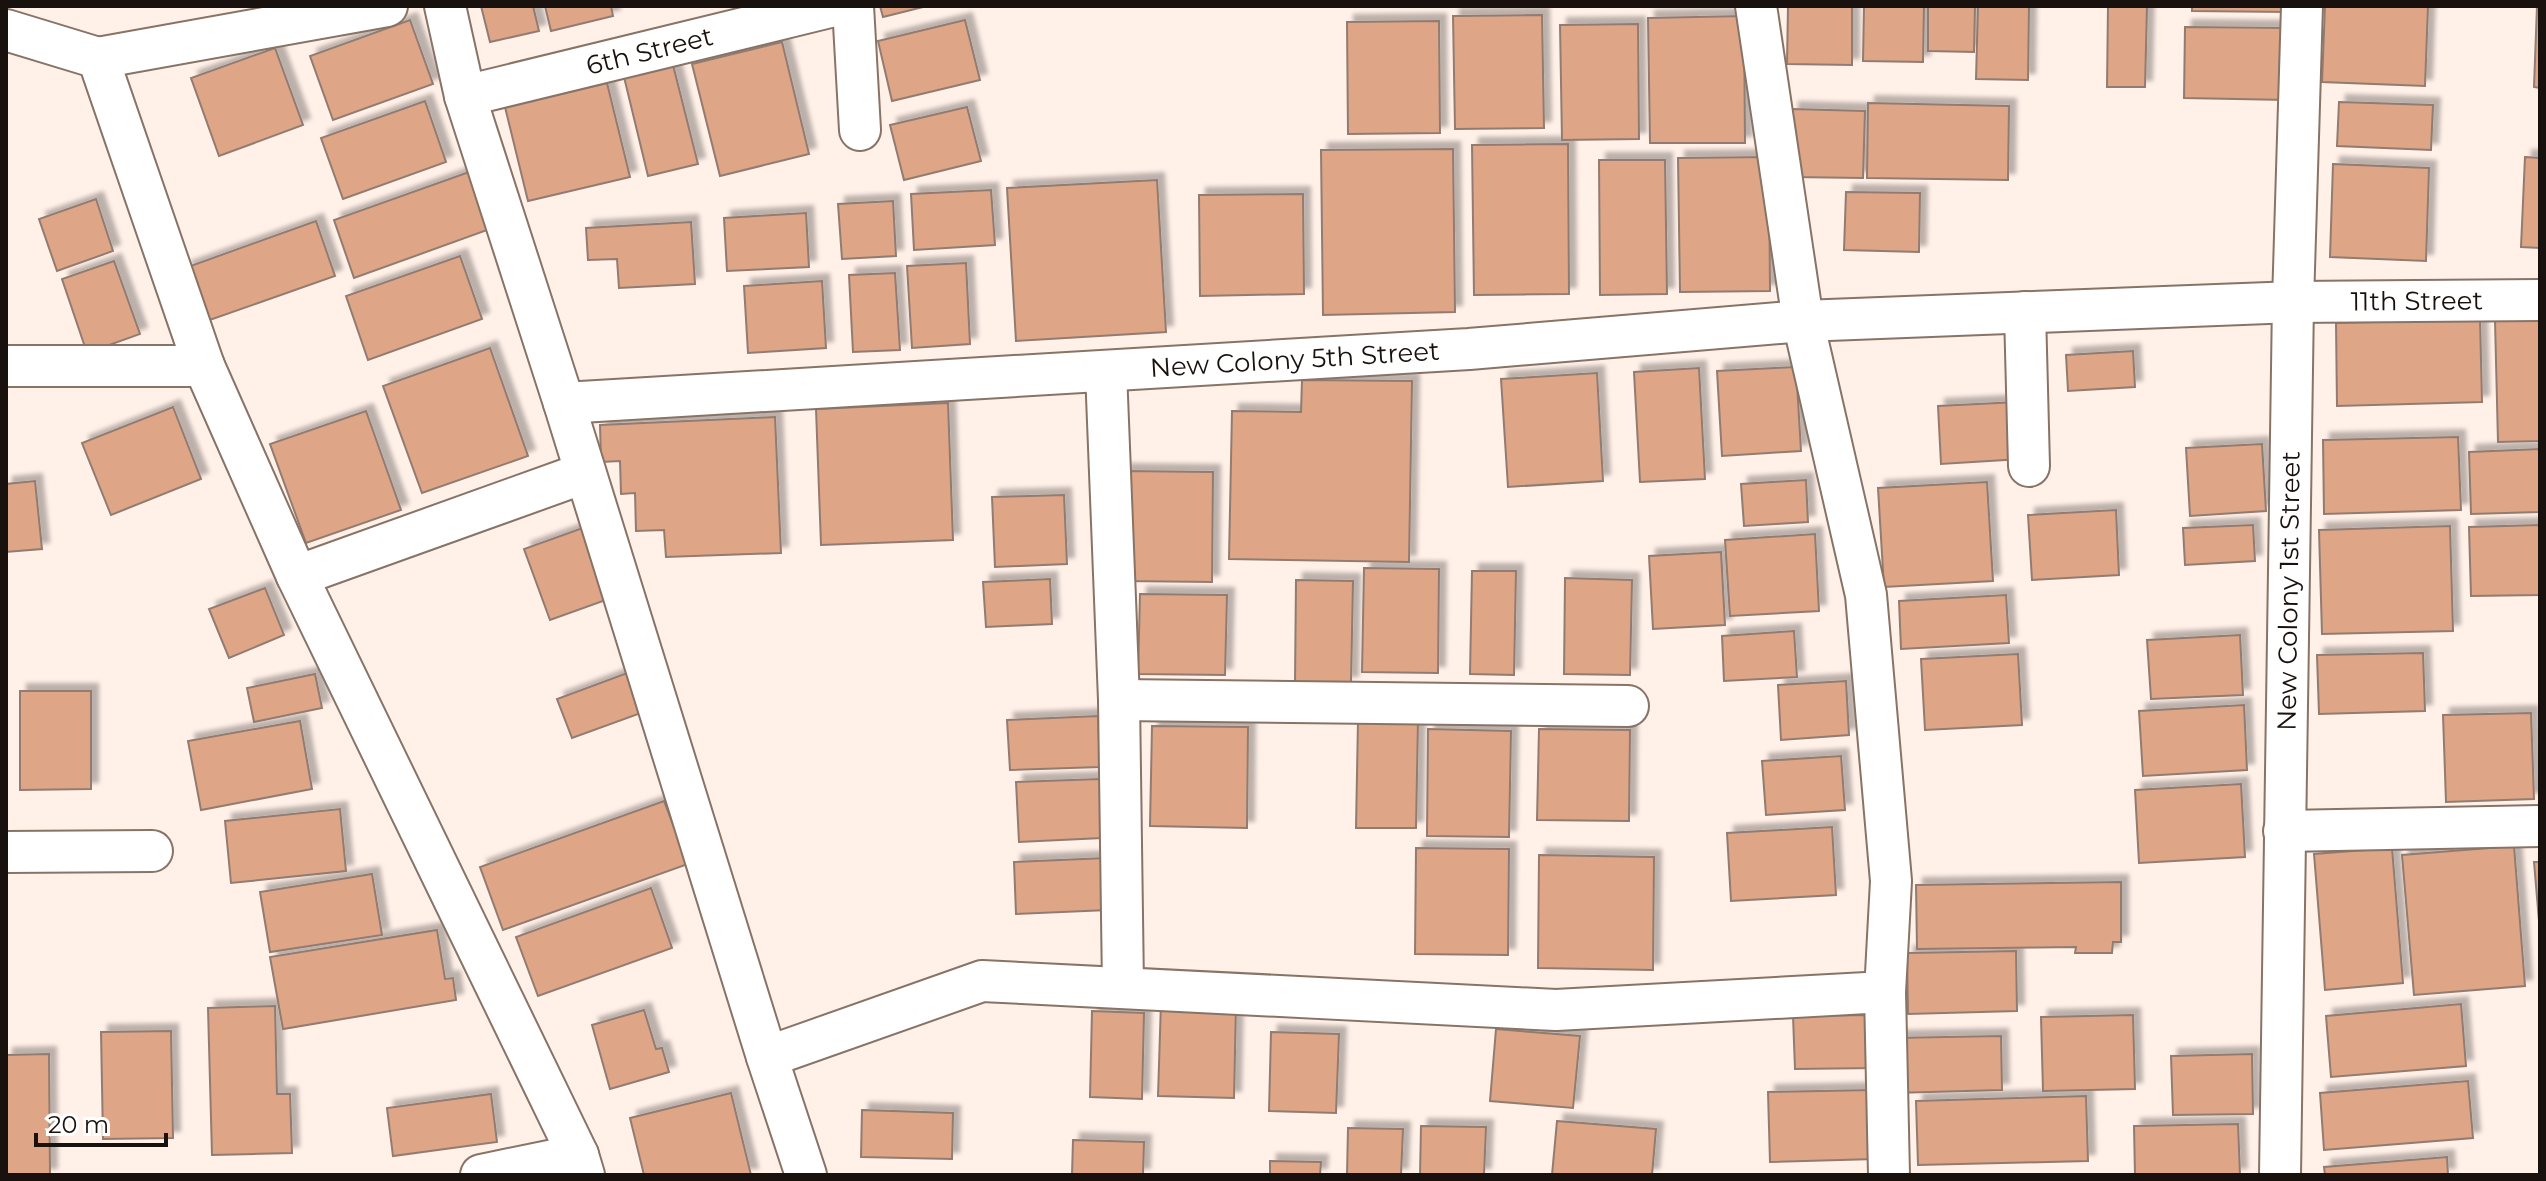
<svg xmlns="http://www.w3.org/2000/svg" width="2546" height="1181" font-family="Montserrat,sans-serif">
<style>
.building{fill:#dea587;stroke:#927c71;stroke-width:2;filter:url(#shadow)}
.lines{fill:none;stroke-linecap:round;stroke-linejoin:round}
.street-casing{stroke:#887367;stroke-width:44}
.street{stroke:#fff;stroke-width:40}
.labels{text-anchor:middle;stroke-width:6;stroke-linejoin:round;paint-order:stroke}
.street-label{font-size:26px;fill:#19110d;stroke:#fff}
</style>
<defs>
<filter id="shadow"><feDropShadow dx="7" dy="-7" stdDeviation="2" flood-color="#0004"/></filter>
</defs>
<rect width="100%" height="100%" fill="#fff0e8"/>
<g class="building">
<polygon points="481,6 533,6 539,31 490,42"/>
<polygon points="545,6 611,6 613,16 551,31"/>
<polygon points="880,6 927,6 883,17"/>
<polygon points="1788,6 1852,6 1852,65 1787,64"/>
<polygon points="1864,6 1924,6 1923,62 1863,61"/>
<polygon points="1928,6 1975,6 1974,52 1928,51"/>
<polygon points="1978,6 2029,6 2028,80 1976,79"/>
<polygon points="2108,6 2147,6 2145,87 2107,87"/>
<polygon points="2192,6 2290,6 2290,12 2192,11"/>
<polygon points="2325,6 2428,6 2425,86 2322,82"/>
<polygon points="2537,6 2540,6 2540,88 2534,87"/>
<polygon points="1542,15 1544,128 1455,129 1453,16"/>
<polygon points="1744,16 1745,143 1650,143 1648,18"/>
<polygon points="410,20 433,84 333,120 310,56"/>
<polygon points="965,20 980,80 892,101 878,41"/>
<polygon points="1439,21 1440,133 1348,134 1347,22"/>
<polygon points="1638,24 1639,139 1562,140 1560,25"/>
<polygon points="2185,27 2293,28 2291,100 2184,98"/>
<polygon points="782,42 809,154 720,176 692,64"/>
<polygon points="275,48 303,125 219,156 191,78"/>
<polygon points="673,65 698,164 648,176 624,77"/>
<polygon points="607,83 630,177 528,201 505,107"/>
<polygon points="425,101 446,162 343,199 321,138"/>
<polygon points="2339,102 2433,105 2431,150 2337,146"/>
<polygon points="1868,103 2009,106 2008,180 1867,178"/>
<polygon points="967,107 981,161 904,180 890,125"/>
<polygon points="1792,109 1865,111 1863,178 1791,177"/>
<polygon points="1568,144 1569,294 1474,295 1472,145"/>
<polygon points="1453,149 1455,312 1323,315 1321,150"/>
<polygon points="1769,157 1770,291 1680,292 1678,158"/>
<polygon points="2525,157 2540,158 2540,248 2521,247"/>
<polygon points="1599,160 1665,160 1667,294 1600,295"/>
<polygon points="2333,164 2429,168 2426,261 2330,257"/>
<polygon points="469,172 490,229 354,278 334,220"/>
<polygon points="1157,180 1166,332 1016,341 1007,188"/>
<polygon points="991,190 995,245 914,250 911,194"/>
<polygon points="1846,192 1920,193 1919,252 1844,250"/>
<polygon points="1303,194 1304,294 1200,296 1199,195"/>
<polygon points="96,199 113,251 57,271 39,219"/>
<polygon points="893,201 896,256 842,259 838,204"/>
<polygon points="806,213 809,267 727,271 724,218"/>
<polygon points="316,221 335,276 204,322 185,268"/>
<polygon points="691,222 695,284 619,288 617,259 588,260 586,228"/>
<polygon points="460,256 482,319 368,360 346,296"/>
<polygon points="114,261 140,334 87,353 62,279"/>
<polygon points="966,263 970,344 912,348 907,266"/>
<polygon points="895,273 900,350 853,352 849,275"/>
<polygon points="822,281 826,348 748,353 744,286"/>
<polygon points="2480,319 2482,402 2337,406 2336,323"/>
<polygon points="2540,320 2540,441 2498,442 2495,321"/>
<polygon points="490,348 528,456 422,493 383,386"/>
<polygon points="2133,351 2135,387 2068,391 2066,355"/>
<polygon points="1796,367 1801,451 1722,456 1717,371"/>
<polygon points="1699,368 1705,479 1640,482 1634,372"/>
<polygon points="1597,373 1603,481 1508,487 1501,379"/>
<polygon points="1302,380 1412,381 1409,562 1229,559 1232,411 1301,412"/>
<polygon points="2018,402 2021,459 1941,464 1938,406"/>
<polygon points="948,403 953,540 821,545 816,409"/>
<polygon points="173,407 201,479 111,515 82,443"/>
<polygon points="366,411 401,510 306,543 270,444"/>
<polygon points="775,417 781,553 666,557 664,530 636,531 635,493 621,494 620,461 601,462 600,425"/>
<polygon points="2458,437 2461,510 2324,514 2323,440"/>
<polygon points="2262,444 2266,511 2190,516 2186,448"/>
<polygon points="2540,449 2540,512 2471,514 2469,452"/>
<polygon points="1123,471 1213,472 1212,582 1121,581"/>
<polygon points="1806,480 1808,522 1744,526 1741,484"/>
<polygon points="35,481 42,549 6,552 6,484"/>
<polygon points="1987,482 1993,581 1884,587 1878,488"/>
<polygon points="1064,495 1067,564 995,567 992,497"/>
<polygon points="2116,510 2119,575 2032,580 2028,515"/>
<polygon points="591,525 617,596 550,620 524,549"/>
<polygon points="2253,525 2255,561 2185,565 2183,528"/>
<polygon points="2540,525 2540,595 2471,596 2469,527"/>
<polygon points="2450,526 2453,631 2322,634 2319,530"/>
<polygon points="1815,534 1819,611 1730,616 1725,540"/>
<polygon points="1721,552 1725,625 1653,629 1649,556"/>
<polygon points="1364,568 1439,569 1438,673 1362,672"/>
<polygon points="1472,571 1516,571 1514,675 1470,674"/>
<polygon points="1565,578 1632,580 1630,675 1564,674"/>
<polygon points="1050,579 1052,624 986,627 983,582"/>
<polygon points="1296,580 1353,581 1351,683 1295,683"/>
<polygon points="265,588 284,635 229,658 209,609"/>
<polygon points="1140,594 1227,595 1225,675 1138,674"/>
<polygon points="2006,595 2009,643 1901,649 1899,601"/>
<polygon points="1794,631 1797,677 1724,681 1722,636"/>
<polygon points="2240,635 2243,695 2151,699 2147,640"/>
<polygon points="2423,653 2425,711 2319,714 2317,655"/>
<polygon points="2018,654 2022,725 1925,730 1921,659"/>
<polygon points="638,669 652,709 572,738 557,699"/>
<polygon points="315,674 322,708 254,722 247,688"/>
<polygon points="1846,681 1849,735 1781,740 1778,685"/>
<polygon points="20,691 91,691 91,789 20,790"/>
<polygon points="2244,705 2247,770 2143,776 2139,711"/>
<polygon points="2531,713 2534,799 2446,802 2443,715"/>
<polygon points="1098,716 1100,767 1010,770 1007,720"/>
<polygon points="1358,720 1418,720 1416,828 1356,828"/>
<polygon points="300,721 312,789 201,810 188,741"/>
<polygon points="1152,726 1248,727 1247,828 1150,826"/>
<polygon points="1428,729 1511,731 1509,837 1427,836"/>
<polygon points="1539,729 1630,730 1629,821 1537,820"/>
<polygon points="1841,756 1845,810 1766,815 1762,761"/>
<polygon points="1100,779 1102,838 1019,842 1016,782"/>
<polygon points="2241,784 2245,857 2139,863 2135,790"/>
<polygon points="664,801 688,864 503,930 480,867"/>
<polygon points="340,809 346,871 231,883 225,821"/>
<polygon points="1832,827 1836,895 1731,901 1727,833"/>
<polygon points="2514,846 2525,986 2414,995 2402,855"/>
<polygon points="1416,848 1509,849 1508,955 1415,954"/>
<polygon points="2392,848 2403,983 2325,990 2314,854"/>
<polygon points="1539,855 1654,857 1653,970 1538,968"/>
<polygon points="1106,858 1108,910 1016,914 1014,862"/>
<polygon points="2534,862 2540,862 2540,933"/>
<polygon points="372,874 382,935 270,952 260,892"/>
<polygon points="2121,882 2121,942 2113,942 2112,953 2075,953 2076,947 1917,949 1916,885"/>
<polygon points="651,888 672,948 538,996 516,937"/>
<polygon points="437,930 445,979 453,978 456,1000 283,1029 270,957"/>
<polygon points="2016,951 2017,1011 1908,1014 1907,953"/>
<polygon points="1161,1002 1236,1004 1234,1098 1158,1096"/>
<polygon points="2461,1004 2466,1066 2331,1077 2326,1016"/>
<polygon points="275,1006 277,1094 290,1094 292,1153 212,1155 208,1008"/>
<polygon points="644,1010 656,1049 662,1048 669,1072 610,1089 592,1025"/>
<polygon points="1092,1011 1144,1013 1142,1099 1090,1097"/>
<polygon points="1876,1015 1877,1068 1795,1069 1793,1016"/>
<polygon points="2133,1015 2135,1089 2043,1091 2041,1017"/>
<polygon points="1496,1029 1580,1036 1573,1108 1490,1101"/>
<polygon points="171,1031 173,1138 103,1139 101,1032"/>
<polygon points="1271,1032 1339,1034 1336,1113 1269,1111"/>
<polygon points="2001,1036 2002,1090 1893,1093 1892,1038"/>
<polygon points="49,1054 50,1175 6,1175 6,1055"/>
<polygon points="2252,1054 2253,1114 2173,1115 2171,1056"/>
<polygon points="2468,1081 2473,1138 2324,1150 2320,1093"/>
<polygon points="1873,1090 1875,1159 1770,1162 1768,1092"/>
<polygon points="731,1093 751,1175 644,1175 630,1118"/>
<polygon points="491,1094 497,1142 393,1156 387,1108"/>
<polygon points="2086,1096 2088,1161 1918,1165 1916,1101"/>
<polygon points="862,1110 953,1113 952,1159 861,1157"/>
<polygon points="1557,1121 1656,1129 1652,1175 1552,1175"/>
<polygon points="2238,1124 2240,1175 2135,1175 2134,1126"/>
<polygon points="1421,1126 1486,1127 1484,1175 1420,1175"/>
<polygon points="1348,1128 1403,1129 1401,1175 1347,1175"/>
<polygon points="1073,1140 1144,1142 1143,1175 1072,1175"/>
<polygon points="2447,1157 2448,1175 2325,1175 2324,1167"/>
<polygon points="1270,1161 1321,1162 1320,1175 1270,1175"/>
</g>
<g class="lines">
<defs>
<g id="street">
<polyline points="445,6 465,96 564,403 767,1057 806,1175"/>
<polyline points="853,6 860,130"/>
<polyline points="1756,6 1803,321 1866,595 1891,881 1885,992 1889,1175"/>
<polyline points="6,30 98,58 204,366 297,576 578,1155 584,1175"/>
<polyline points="98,58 387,6"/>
<path id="s1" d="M465 96 834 6"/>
<polyline points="2025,312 2029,466"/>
<polyline points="6,366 204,366"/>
<polyline points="1106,371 1119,700 1123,987"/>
<path id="s2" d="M564 403 1469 349 1803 321 2293 302 2540 300"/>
<polyline points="297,576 584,473"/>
<polyline points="1119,700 1628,706"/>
<polyline points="2284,831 2540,826"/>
<polyline points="6,852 152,851"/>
<polyline points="767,1057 982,981 1556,1010 1885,992"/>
<polyline points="481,1175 578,1155"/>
<path id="s3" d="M2280 1175 2293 302 2302 6"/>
</g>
</defs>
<use href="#street" class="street-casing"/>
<use href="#street" class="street"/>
</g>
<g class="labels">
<g class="street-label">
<text dy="9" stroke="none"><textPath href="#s1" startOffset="190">6th Street</textPath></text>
<text dy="9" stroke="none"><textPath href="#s2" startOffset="1856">11th Street</textPath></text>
<text dy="9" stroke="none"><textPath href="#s2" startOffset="732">New Colony 5th Street</textPath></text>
<text dy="9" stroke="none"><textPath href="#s3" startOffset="584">New Colony 1st Street</textPath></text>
</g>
</g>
<rect width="2546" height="1181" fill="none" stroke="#19110d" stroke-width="16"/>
<path d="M36 1133v12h130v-12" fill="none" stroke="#19110d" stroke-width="4"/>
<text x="48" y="1133" font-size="24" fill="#19110d" stroke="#ffffff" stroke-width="6" paint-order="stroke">20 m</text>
</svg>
